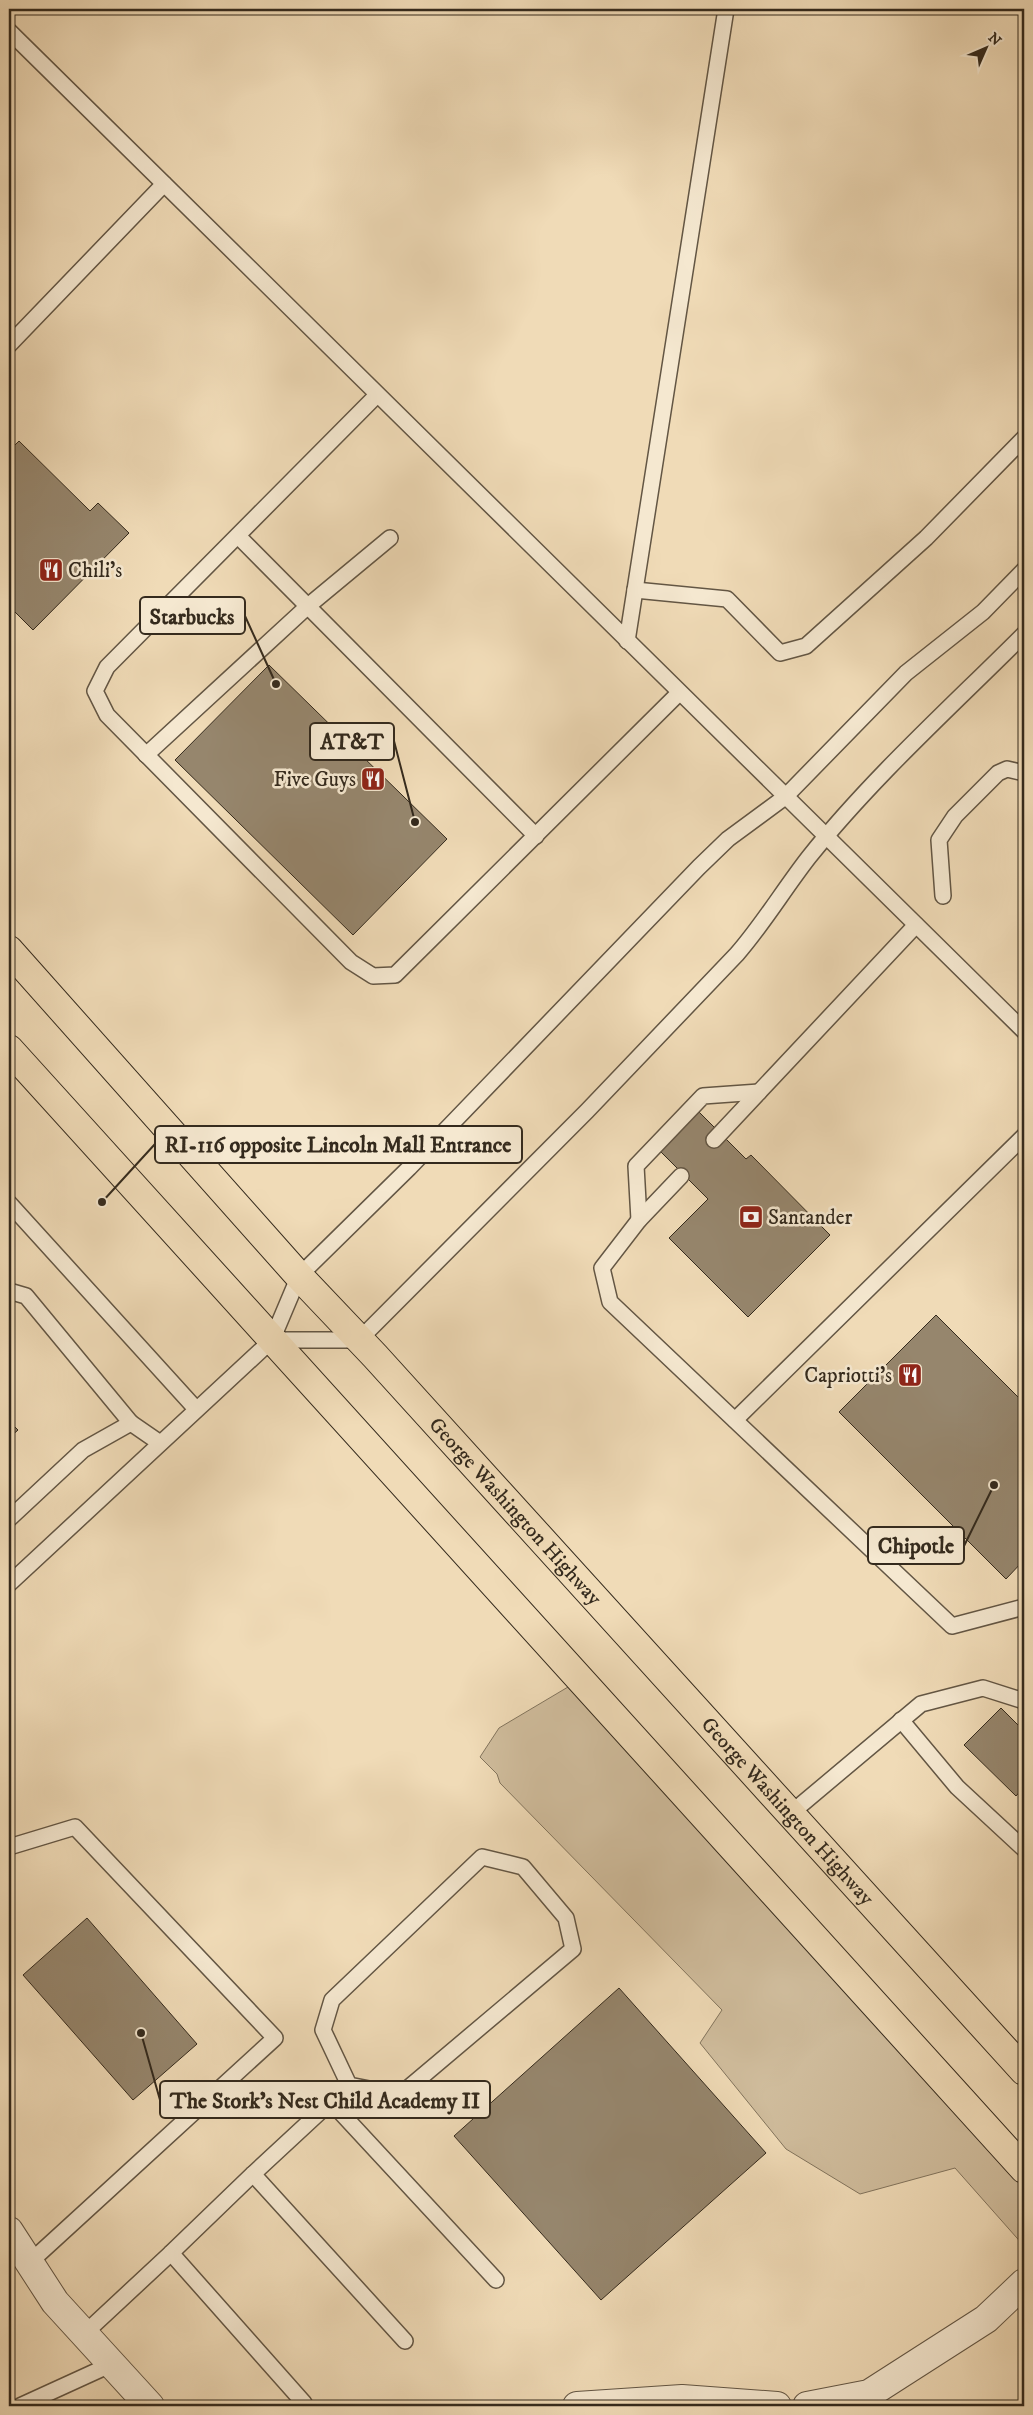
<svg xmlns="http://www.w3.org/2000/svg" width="1033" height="2415" font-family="'IM FELL DW Pica',serif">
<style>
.green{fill:#d0bd9d;stroke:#82745d}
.building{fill:#96866d;stroke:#342a1d}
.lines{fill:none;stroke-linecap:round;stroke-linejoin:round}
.lane-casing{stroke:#635644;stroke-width:18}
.street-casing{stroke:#635644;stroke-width:30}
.primary-casing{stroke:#342a1d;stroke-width:30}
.lane{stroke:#f5e8d0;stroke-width:15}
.street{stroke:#f5e8d0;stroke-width:28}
.primary{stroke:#f0dbb7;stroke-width:28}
.labels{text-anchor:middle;stroke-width:5;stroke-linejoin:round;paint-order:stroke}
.poi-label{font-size:21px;fill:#342a1d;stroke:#f5e8d0;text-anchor:start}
.street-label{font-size:21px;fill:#342a1d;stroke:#f5e8d0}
.leader{fill:none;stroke:#342a1d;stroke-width:2}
.callout-dot{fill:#342a1d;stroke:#f5e8d0;stroke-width:2}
.callout{fill:#f5e8d0;stroke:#342a1d;stroke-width:2}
.callout-label{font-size:22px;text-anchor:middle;font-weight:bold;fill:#342a1d}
</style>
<rect width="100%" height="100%" fill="#f0dbb7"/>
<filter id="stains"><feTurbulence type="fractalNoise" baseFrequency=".004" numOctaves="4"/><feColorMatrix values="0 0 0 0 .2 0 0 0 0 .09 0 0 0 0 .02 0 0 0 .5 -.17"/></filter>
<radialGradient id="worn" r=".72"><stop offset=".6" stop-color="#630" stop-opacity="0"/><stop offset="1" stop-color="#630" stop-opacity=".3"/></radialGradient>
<polygon class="green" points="568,1687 1024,2187 1024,2246 955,2168 860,2194 786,2149 700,2043 722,2010 500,1783 497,1774 480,1757 499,1728"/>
<g class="building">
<polygon points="19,441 90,511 98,503 129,533 33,630 9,606 9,451"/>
<polygon points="269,665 447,839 353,935 175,760"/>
<polygon points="698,1111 746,1159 751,1155 830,1235 748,1317 669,1238 708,1199 659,1150"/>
<polygon points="936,1315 1024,1403 1024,1560 1006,1579 839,1412"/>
<polygon points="9,1421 18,1430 9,1438"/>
<polygon points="1001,1708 1024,1731 1024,1787 1016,1796 964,1745"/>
<polygon points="87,1918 197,2044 133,2100 23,1975"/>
<polygon points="619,1988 766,2153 601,2300 454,2136"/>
</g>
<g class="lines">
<defs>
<g id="lane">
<polyline points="9,31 1024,1031"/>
<polyline points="9,345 164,184"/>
<polyline points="377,395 107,667 95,691 107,715 351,962 373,976 395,975 679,693"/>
<polyline points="238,536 536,836"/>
<polyline points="635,590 727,599 780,653 806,646 926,538 1024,438"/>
<polyline points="627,641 726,9"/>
<polyline points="146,755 308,606 390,538"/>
<polyline points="943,896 939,840 955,816 998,773 1007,769 1024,773"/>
<polyline points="714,1140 916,925"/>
<polyline points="681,1176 639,1220 602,1268 610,1302 952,1626 1024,1607"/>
<polyline points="9,1203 196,1409"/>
<polyline points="639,1220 636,1166 703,1096 759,1092"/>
<polyline points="9,1291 26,1296 131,1423"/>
<path d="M272 1340H359L587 1111 737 954C764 923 784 889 809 857 873 777 952 706 1024 634"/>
<polyline points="735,1420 1024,1136"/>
<polyline points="9,1519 83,1450 131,1423 160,1443"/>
<polyline points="9,1584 272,1340 299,1276 409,1168 699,867 728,839 785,797 906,673 983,612 1024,570"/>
<polyline points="901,1720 957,1787 1024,1849"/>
<polyline points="790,1814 921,1704 983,1688 1024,1701"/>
<polyline points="9,1847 75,1827 275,2038 29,2263"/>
<polyline points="349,2085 323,2030 332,2000 482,1857 523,1867 566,1918 573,1949 400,2095 349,2085 253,2174 405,2341"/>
<polyline points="331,2102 496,2280"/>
<polyline points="253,2174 171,2253 304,2403"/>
<polyline points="84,2334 171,2253"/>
<polyline points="20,2406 112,2364"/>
</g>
<g id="street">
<polyline points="9,2231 55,2302 150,2406"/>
<polyline points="577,2406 682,2399 777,2406"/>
<polyline points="807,2406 869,2394 986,2319 1024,2283"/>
</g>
<g id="primary">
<path id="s1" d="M9 950 299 1276 375 1356 1024 2071"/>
<polyline points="9,1049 1024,2169"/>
</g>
</defs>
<use href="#lane" class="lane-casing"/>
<use href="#street" class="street-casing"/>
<use href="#primary" class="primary-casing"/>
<use href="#lane" class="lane"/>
<use href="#street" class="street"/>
<use href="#primary" class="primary"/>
</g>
<defs>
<symbol id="restaurant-square" viewBox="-11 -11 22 22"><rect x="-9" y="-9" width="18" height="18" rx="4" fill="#8f2418" stroke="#f5e8d0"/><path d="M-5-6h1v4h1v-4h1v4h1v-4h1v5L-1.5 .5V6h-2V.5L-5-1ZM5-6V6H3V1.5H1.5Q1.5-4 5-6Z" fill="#fff"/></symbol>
<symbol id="bank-square" viewBox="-11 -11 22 22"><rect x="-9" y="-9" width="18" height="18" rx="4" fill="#8f2418" stroke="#f5e8d0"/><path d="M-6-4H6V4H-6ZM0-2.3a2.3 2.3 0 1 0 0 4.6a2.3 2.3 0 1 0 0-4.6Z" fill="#fff"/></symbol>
</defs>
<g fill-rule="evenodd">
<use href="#restaurant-square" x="37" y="556" width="28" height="28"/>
<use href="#restaurant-square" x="359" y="765" width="28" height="28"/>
<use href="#bank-square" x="737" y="1203" width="28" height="28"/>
<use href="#restaurant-square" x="896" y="1361" width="28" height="28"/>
</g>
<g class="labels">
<g class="poi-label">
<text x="68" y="577">Chili's</text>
<text x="356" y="786" text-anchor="end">Five Guys</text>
<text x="768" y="1224">Santander</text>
<text x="892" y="1382" text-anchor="end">Capriotti's</text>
</g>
<g class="street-label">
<text dy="7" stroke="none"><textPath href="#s1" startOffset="756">George Washington Highway</textPath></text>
<text dy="7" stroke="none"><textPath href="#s1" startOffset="1161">George Washington Highway</textPath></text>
</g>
</g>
<path class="leader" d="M276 684L245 616M415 822L394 741M102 1202L155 1144M994 1485L964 1546M141 2033L160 2100"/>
<g class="callout-dot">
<circle cx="276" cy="684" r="5"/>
<circle cx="415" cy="822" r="5"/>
<circle cx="102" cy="1202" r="5"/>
<circle cx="994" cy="1485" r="5"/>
<circle cx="141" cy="2033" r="5"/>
</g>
<g class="callout">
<rect x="140" y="597" width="105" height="37" rx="5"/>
<rect x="310" y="723" width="84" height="37" rx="5"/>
<rect x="155" y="1126" width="367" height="37" rx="5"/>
<rect x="868" y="1527" width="96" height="37" rx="5"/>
<rect x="160" y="2081" width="330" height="37" rx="5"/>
</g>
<g class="callout-label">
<text x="192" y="624">Starbucks</text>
<text x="352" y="749">AT&amp;T</text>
<text x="338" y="1152">RI-116 opposite Lincoln Mall Entrance</text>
<text x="916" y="1553">Chipotle</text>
<text x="325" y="2108">The Stork's Nest Child Academy II</text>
</g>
<rect width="1033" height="2415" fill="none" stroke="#f0dbb7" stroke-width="30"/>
<rect x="10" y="10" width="1013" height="2395" fill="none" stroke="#342a1d" stroke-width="2.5"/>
<rect x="15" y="15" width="1003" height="2385" fill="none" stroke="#342a1d"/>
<g transform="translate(986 48) rotate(45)" stroke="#f5e8d0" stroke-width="4" paint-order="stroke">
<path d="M0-4L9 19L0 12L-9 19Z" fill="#342a1d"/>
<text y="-8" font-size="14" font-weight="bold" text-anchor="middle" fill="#342a1d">N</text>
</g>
<rect width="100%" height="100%" filter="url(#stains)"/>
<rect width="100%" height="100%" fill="url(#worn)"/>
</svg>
